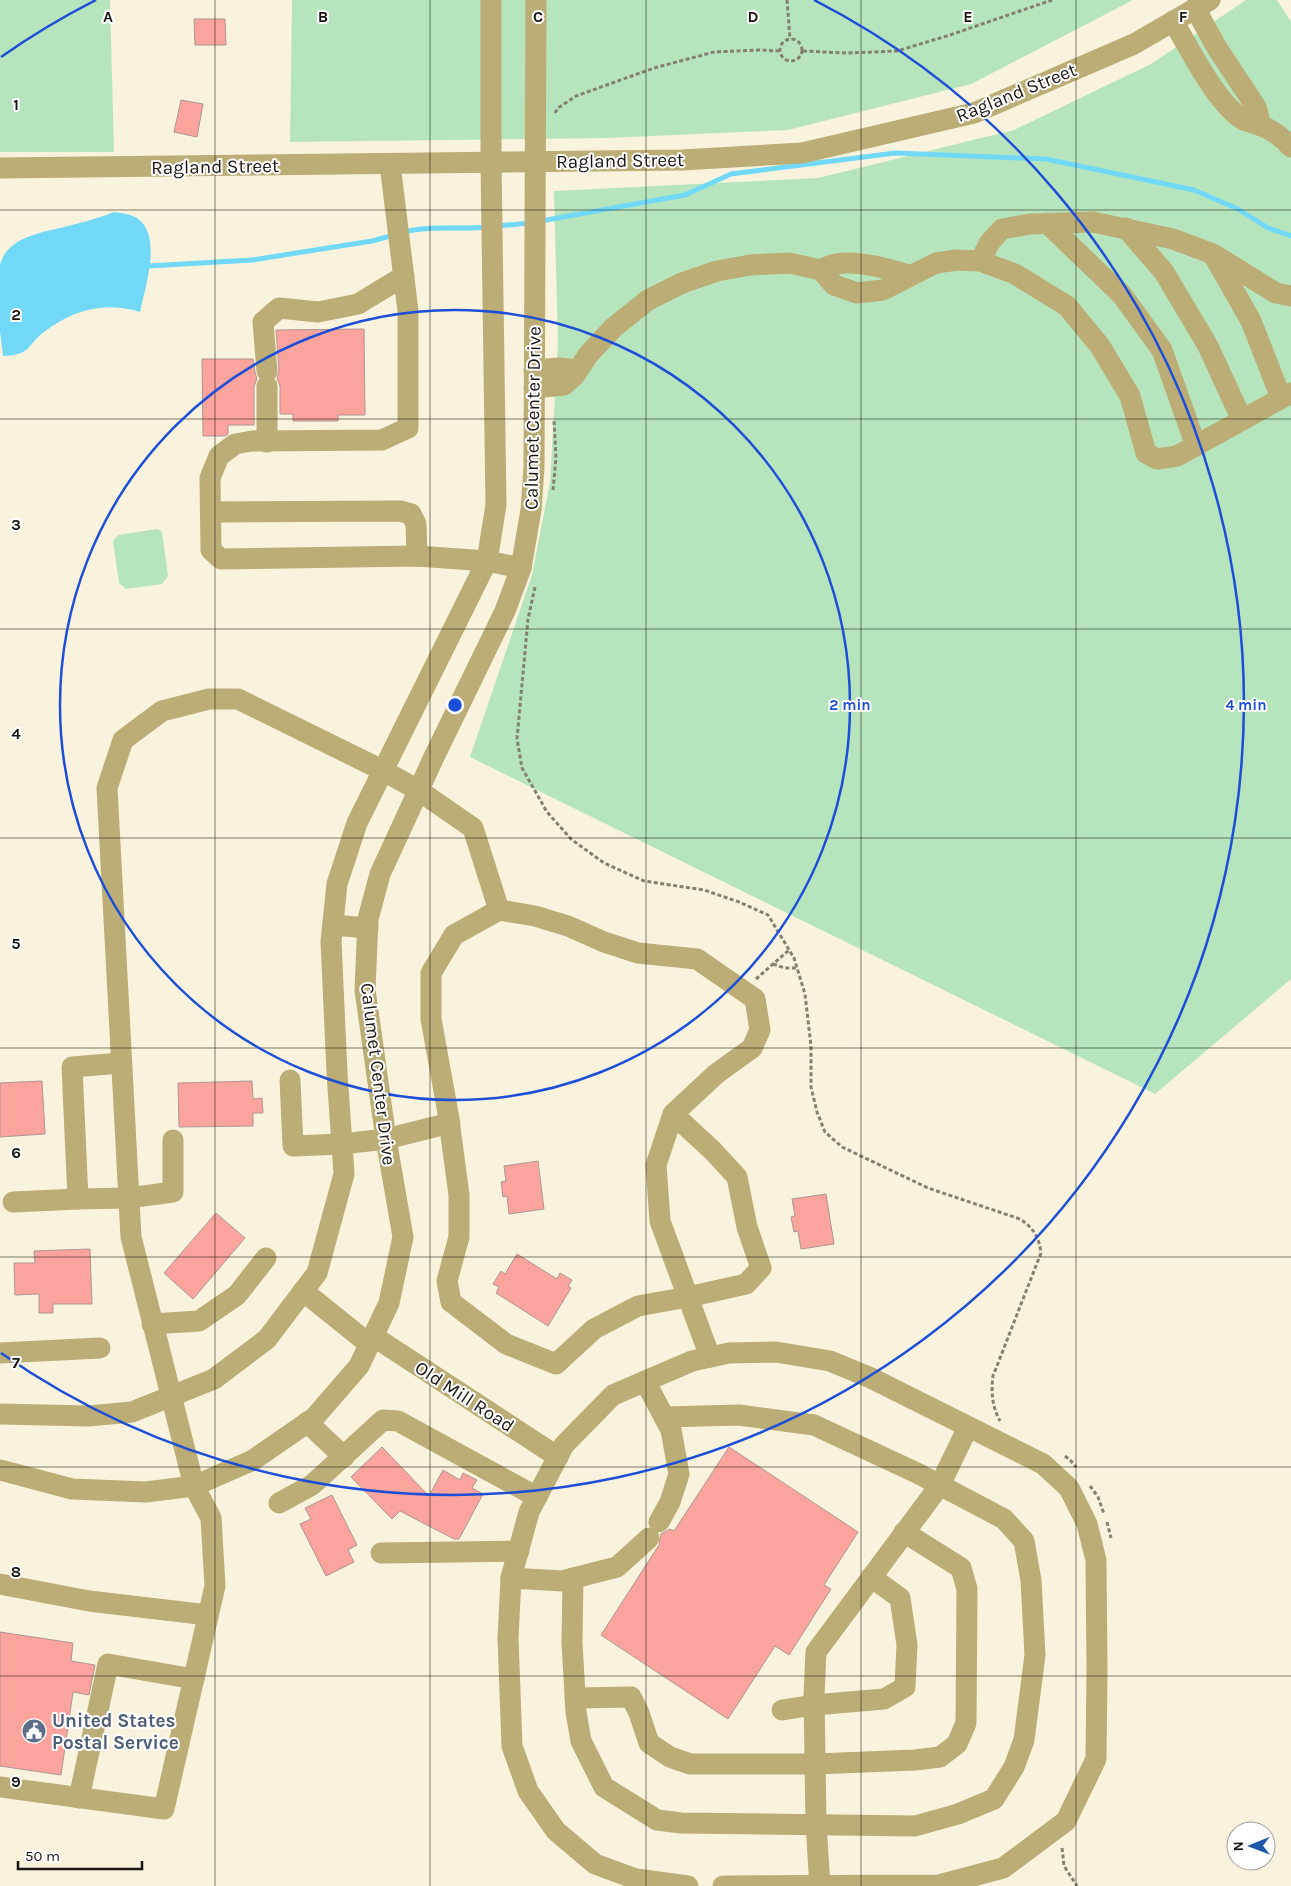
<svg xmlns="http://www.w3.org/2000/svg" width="1291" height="1886" font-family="Karla,sans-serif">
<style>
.green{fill:#b6e5bd}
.water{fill:#71d9f7}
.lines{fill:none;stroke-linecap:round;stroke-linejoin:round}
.stream{stroke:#71d9f7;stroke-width:5}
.building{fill:#fba39d;stroke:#ae9694}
.path{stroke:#848072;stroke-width:3;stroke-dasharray:4 2.5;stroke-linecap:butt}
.minor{stroke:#bcac76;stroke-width:21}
.grid{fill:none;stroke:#19160f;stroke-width:1;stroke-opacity:0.55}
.ring{fill:none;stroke:#1d4ed8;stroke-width:2.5}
.labels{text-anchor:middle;stroke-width:4;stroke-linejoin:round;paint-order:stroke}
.street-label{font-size:19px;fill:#19160f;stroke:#fff}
.service-label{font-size:19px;font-weight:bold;fill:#4e5e75;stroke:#fff;text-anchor:start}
.grid-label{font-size:16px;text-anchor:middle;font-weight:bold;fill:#19160f;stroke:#fff;stroke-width:4;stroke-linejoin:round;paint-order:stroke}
.centre{fill:#1d4ed8;stroke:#fff;stroke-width:2.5}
.ring-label{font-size:15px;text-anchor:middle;font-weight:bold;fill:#1d4ed8;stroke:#fff;stroke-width:4;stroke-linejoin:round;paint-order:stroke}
</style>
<rect width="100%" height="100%" fill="#f9f3dd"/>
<g class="green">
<polygon points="0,0 110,0 114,152 0,152"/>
<polygon points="292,0 1133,0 971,84 788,130 607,138 290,142"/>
<polygon points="1246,0 1277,0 1291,22 1291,979 1155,1094 470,757 532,575 550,482 558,343 554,191 818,178 1014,130 1151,64"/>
<polygon points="157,529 162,532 168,576 162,584 126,589 119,583 113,541 118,535"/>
</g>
<path class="water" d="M114 212C121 213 130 214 137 218 163 236 145 287 140 312 104 301 73 310 44 332 26 346 31 355 3 356L0 331V265C7 236 45 232 68 226 84 222 99 218 114 212Z"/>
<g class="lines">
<g class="stream">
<polyline points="541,221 685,195 731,174 895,153 1046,159 1194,190 1238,209 1268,228 1291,236"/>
<polyline points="496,226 530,223"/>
<path d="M404 232C431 225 460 230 488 227"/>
<polyline points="149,266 252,260 372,241 394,235"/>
</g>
</g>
<g class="building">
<polygon points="194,19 225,19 226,45 195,45"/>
<polygon points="181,100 203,104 197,137 174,132"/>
<polygon points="364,329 365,415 338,415 338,421 293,421 293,414 280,414 280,386 277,378 279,370 276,330"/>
<polygon points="202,359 253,359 255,372 257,379 254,386 254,425 228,425 228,434 225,436 203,436"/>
<polygon points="42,1081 45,1134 0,1137 0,1083"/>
<polygon points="252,1081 253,1099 262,1098 263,1113 253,1113 253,1126 179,1127 178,1083"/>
<polygon points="538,1161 544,1209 509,1214 507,1196 503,1197 501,1182 506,1181 504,1166"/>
<polygon points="826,1194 834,1244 801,1249 798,1231 794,1232 791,1217 795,1216 792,1199"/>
<polygon points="216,1213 245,1238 193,1299 164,1273"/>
<polygon points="90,1249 92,1304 53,1304 53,1313 39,1313 39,1294 15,1295 14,1263 35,1263 34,1251"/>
<polygon points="517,1254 557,1279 560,1273 572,1280 568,1286 571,1288 548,1326 496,1293 499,1287 493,1284 501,1271 505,1274"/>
<polygon points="382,1447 429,1496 443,1470 460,1480 463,1473 477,1480 472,1488 483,1494 459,1539 454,1539 400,1511 392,1519 351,1477"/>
<polygon points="729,1447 858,1532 824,1585 831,1589 789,1655 775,1646 728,1719 601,1635 659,1545 661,1534 670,1529 674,1531"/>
<polygon points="332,1495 357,1545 348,1550 354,1562 326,1576 300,1524 311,1519 305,1508"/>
<polygon points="0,1632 73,1643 71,1661 95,1665 89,1695 73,1692 61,1775 0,1766"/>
</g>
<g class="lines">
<g class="path">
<polyline points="787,0 790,39"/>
<circle cx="791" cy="50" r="11"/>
<polyline points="803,51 846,53 897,51 950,35 1052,0"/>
<polyline points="555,113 558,108 576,96 654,68 714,52 760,50 780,51"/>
<polyline points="553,490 556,458 554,421"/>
<path d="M535 587 528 619 517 739 522 768 547 812 571 839 604 863 644 881 704 890 739 902 768 915 794 958 805 994 811 1046V1087L817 1112 825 1132 842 1147 928 1188 1020 1219C1034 1228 1039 1238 1041 1253L993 1376C991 1393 992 1406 1000 1421"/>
<polyline points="773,964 785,968 797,968"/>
<polyline points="756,979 789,950"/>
<polyline points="1065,1456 1071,1461 1076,1467"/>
<polyline points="1090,1486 1098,1497 1104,1514"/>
<polyline points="1107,1522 1111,1538"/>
<polyline points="1062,1848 1064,1866 1077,1886"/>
</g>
<g class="minor">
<polyline points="1195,8 1217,48 1256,107 1261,126"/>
<path d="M1173 21C1190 49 1215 101 1242 119 1247 122 1254 123 1260 125 1272 130 1283 138 1291 147"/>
<polyline points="390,164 408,311 408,428 382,440 252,441 235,444 219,456 210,478 211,550 221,559 417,556 487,561 521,568"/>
<polyline points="0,168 682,160 802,153 974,113 1134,44 1210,0"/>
<polyline points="1047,223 1122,295 1162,350 1196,446"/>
<polyline points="1126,228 1164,272 1208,346 1242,420"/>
<polyline points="1214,256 1251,321 1281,398"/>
<polyline points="980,261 990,242 1002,229 1030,224 1093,222 1173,239 1213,254 1276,293 1291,296"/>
<path d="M821 270C843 255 885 268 909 275"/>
<polyline points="534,370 559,368 577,370"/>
<polyline points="267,371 263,322 279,308 318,312 358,304 404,276"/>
<polyline points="267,386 267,442"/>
<polyline points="534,388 564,385 575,375 588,355 613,328 648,300 682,283 717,271 750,265 789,263 821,270 834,285 857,293 883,290 936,263 957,260 980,261 1015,274 1067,306 1100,346 1130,396 1146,453 1157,459 1177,456 1291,393"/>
<polyline points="212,512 400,511 411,514 416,524 417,556"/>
<polyline points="333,925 368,928"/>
<polyline points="121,1063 72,1067 78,1199 128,1198 173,1192 173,1140"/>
<polyline points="290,1080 293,1146 342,1144 386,1139 450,1123"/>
<polyline points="673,1114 713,1151 737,1177 747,1227 761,1268 746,1284 688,1297 638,1306 594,1329 556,1364 506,1344 451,1302 447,1281 459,1237 459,1195 448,1113 431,1019 431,973 454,935 499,910 535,916 568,926 604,942 638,953 697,959 755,999 760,1030 752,1048 716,1074 673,1114 656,1165 660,1221 710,1357"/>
<polyline points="13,1202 78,1199"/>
<polyline points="303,1291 369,1344"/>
<polyline points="152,1324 199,1321 237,1295 266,1258"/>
<polyline points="373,1336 558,1457"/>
<polyline points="0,1353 100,1348"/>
<polyline points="645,1381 671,1430 679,1474 670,1502 659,1522"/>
<polyline points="0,1414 88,1416 132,1412 214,1379 267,1339 317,1273 344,1174 337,1073 331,941 337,884 357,823 487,561 496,505 491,162 491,0"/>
<polyline points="307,1422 344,1457"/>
<polyline points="0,1470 72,1489 146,1492 194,1486 253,1460 314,1418 359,1366 389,1303 403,1237 386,1139 365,990 368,919 380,874 433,759 505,611 521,568 531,510 534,467 536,0"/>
<polyline points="279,1503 312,1485 383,1420 398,1421 537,1497"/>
<polyline points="381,1553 519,1551"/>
<polyline points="511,1578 562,1581 617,1567 649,1538"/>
<polyline points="573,1578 572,1643 576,1712 581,1741 604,1787 657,1820 681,1823 915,1826 958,1814 994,1799 1014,1767 1024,1740 1035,1655 1031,1580 1024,1541 1004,1519 917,1473 814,1425 739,1415 664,1417"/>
<polyline points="0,1584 89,1601 208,1615"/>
<polyline points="575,1698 631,1697 639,1713 649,1743 670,1757 690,1764 815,1764 915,1760 940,1757 957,1744 966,1723 967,1589 961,1568 904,1532"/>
<polyline points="782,1710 814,1705 884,1699 905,1687 907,1645 900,1598 871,1577"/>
<polyline points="0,1787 164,1809 215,1586 211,1518 194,1486 131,1237 107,788 123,740 162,711 209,699 238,699 384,771 418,790 473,828 499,910"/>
<polyline points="79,1798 108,1664 194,1679"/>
<polyline points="688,1886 636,1879 595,1864 556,1831 528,1791 512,1746 508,1638 511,1578 529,1512 564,1445 613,1395 692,1361 729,1353 776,1352 830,1361 871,1378 1043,1464 1069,1488 1087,1524 1096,1560 1097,1672 1096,1759 1066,1821 1003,1868 939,1885 723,1886"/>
<polyline points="820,1886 816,1824 814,1695 816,1652 940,1485 968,1427"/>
</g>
</g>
<path class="grid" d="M215 0V1886M430 0V1886M646 0V1886M861 0V1886M1076 0V1886M0 210H1291M0 419H1291M0 629H1291M0 838H1291M0 1048H1291M0 1257H1291M0 1467H1291M0 1676H1291"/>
<g class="ring">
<circle cx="455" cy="705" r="395"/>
<path d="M1 57A791 791 0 0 1 96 0M814 0A791 791 0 1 1 1 1353"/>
</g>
<defs>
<symbol id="civic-disc" viewBox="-11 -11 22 22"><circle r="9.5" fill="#5c6f8a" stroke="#fff"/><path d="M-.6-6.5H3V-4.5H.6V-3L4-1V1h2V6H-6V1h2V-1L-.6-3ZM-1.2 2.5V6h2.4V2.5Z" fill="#fff"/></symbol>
</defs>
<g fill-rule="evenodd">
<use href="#civic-disc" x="20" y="1717" width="28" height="28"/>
</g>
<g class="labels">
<g class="street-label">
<text transform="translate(1016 92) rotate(-22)" y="7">Ragland Street</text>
<text transform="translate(620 160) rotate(-1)" y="7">Ragland Street</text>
<text transform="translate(215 166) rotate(-1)" y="7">Ragland Street</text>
<text transform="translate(532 418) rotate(-89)" y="7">Calumet Center Drive</text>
<text transform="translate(379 1074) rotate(83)" y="7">Calumet Center Drive</text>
<text transform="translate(465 1396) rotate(33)" y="7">Old Mill Road</text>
</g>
<g class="service-label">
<text x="52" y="1727">United States<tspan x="52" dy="22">Postal Service</tspan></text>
</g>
</g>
<g class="grid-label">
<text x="108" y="22">A</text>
<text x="323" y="22">B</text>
<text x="538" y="22">C</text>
<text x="753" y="22">D</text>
<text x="968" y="22">E</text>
<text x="1183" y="22">F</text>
<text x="16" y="110">1</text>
<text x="16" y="320">2</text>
<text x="16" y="530">3</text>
<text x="16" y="739">4</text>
<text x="16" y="949">5</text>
<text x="16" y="1158">6</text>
<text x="16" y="1368">7</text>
<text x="16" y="1577">8</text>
<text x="16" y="1787">9</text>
</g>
<circle cx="455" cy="705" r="8" class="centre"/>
<g class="ring-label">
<text x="850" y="710">2 min</text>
<text x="1246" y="710">4 min</text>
</g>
<g transform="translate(1251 1846) rotate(269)"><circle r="24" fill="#ffffff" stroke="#a3a29f"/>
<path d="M0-4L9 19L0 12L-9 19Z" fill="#2059ab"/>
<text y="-8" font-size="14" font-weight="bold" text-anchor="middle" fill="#19160f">N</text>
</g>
<path d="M18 1861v8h124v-8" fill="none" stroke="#19160f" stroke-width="2.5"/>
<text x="25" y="1861" font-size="15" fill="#19160f" stroke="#ffffff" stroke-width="4" paint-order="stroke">50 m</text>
</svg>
